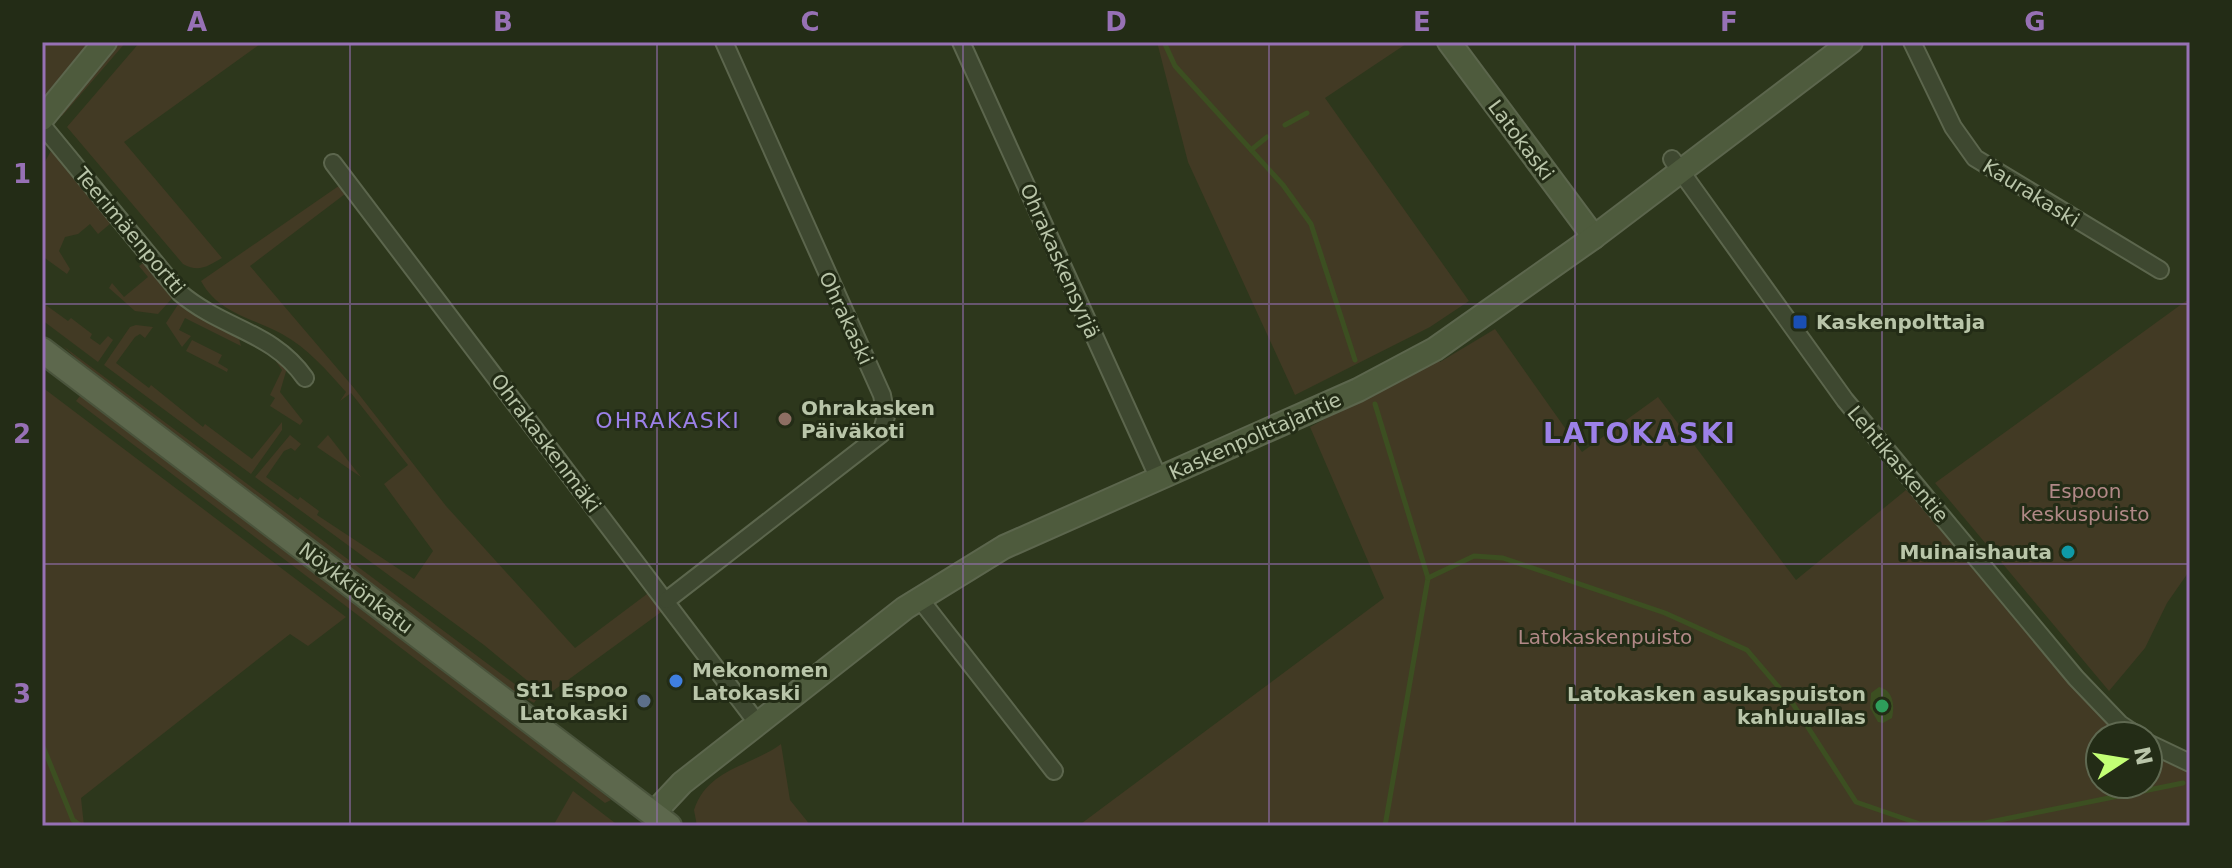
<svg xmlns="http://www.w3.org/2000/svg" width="2232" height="868" font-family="'DejaVu Sans',sans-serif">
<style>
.green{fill:#423a24}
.water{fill:#3c4f21}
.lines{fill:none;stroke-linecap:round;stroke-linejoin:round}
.stream{stroke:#3c4f21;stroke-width:5}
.street-casing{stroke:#5c664d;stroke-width:20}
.secondary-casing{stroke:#5c664d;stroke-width:26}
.primary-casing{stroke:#4a543c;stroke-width:28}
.street{stroke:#3e4830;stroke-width:16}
.secondary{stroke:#4e5b3d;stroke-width:22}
.primary{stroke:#5d684d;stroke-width:24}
.grid{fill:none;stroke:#9771b5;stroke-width:2;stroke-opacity:0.55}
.transit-dot{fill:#1a4fb4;stroke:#232c16;stroke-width:3}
.education-dot{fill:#8d6e63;stroke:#232c16;stroke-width:3}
.culture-dot{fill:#0f9aa8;stroke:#232c16;stroke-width:3}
.shop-dot{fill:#3f7fe0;stroke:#232c16;stroke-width:3}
.service-dot{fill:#5c6f8a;stroke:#232c16;stroke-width:3}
.leisure-dot{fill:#2e9e5b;stroke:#232c16;stroke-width:3}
.labels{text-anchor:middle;stroke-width:6;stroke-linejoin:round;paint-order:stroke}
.street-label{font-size:20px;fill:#b9c5a9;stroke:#232c16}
.poi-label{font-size:20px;font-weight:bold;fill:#b9c5a9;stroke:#232c16;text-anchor:start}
.park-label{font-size:20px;fill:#b18987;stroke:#232c16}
.neighbourhood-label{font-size:22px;letter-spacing:2px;fill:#9c81e8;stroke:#232c16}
.district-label{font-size:28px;font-weight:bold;letter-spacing:2px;fill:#9c81e8;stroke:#232c16}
.neatline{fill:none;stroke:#9771b5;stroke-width:3}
.grid-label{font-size:26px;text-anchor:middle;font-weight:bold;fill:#9771b5}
</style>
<rect width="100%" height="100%" fill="#2d371c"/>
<g class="green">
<polygon points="42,42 98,42 42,102"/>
<polygon points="120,42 126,42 62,116 59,112"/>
<path d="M140 42H263L124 142 222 258C208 266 199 273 183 264L67 127Z"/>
<polygon points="1157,42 1409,42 1325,98 1469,301 1430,327 1295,395 1188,162"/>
<polygon points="52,149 111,223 98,234 90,224 78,234 65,237 59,251 70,269 67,274 42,256 42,167"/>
<path d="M343 183 349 191 250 266 354 388 446 506 575 648 651 591 664 610 546 696 484 645 255 477 290 435 301 444 295 451 291 448 284 451 266 477 298 500 300 497 319 511 317 515 414 579 433 551 384 484 408 465 351 393 340 401 346 392C327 371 308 348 282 334 253 318 219 314 201 281Z"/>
<polygon points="146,261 175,295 158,314 135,311 109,288 112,283 124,297 148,277 139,266"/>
<polygon points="42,298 43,303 68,321 71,318 92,334 90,338 100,345 108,336 113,340 98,362 42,320"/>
<polygon points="2190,298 2190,570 2167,603 2145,648 2109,691 1935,483"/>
<polygon points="179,303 239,339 241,346 185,318 179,330 191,336 182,347 166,323"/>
<polygon points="136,325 153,327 145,338 140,334 135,337 116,363 149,388 151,385 203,427 205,424 252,459 282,422 282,430 251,474 104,365 130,327"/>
<polygon points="1495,329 1582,452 1658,397 1796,580 1906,490 1930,512 2080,696 2130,736 2100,736 2100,784 2148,784 2148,749 2190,767 2190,826 1078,826 1384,598 1310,427 1437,358 1440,362"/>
<polygon points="192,340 222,355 218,363 228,369 227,372 186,351"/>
<polygon points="63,346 536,700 534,703 505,687 104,385"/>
<polygon points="273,357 287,368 280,392 303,421 300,425 270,406 275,398 270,395 282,370"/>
<polygon points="42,387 346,617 308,646 290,634 81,798 84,826 42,826"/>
<polygon points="80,396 103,407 522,725 611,800 605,803 76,401"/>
<polygon points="328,435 361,477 317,447"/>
<path d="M781 744 790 800 811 826H697L694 810C708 768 750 767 781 744Z"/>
<polygon points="573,791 619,826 553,826"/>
</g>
<path class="water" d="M1879 687C1893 690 1895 705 1892 718L1883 723 1878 722 1870 708 1871 693Z"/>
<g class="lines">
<g class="stream">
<polyline points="1164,42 1175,66 1283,185 1311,224 1355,360"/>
<polyline points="1285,125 1307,113"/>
<polyline points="1251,150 1267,137"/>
<polyline points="1375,404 1428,578 1385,826"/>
<polyline points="1428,578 1474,556 1503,558 1665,613 1747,650 1793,704 1856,802 1920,824 1985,823 2183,783"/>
<polyline points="42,744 73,820 81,826"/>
</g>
<defs>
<g id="street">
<polyline points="961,42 1159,479"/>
<polyline points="1912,42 1953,127 1975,158 2160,270"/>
<path d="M42 125 180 293C224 330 272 331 305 378"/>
<polyline points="1672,159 1845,400 2076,678 2120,724 2138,736"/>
<polyline points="333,163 758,724"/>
<polyline points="919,598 1054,771"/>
<polyline points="667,600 881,434 886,416 882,395 724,42"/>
<polyline points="2148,743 2190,763"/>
</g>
<g id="secondary">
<polyline points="1449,42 1594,237"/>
<polyline points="42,119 105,42"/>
<polyline points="653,814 682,783 905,608 1004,547 1358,390 1435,349 1594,237 1851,42"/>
</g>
<polyline id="primary" points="42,350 669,826"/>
</defs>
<use href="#street" class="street-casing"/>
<use href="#secondary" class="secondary-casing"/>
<use href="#primary" class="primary-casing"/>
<use href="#street" class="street"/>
<use href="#secondary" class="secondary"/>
<use href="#primary" class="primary"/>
</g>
<path class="grid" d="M350 42V826M657 42V826M963 42V826M1269 42V826M1575 42V826M1882 42V826M42 304H2190M42 564H2190"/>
<rect class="transit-dot" x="1792" y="314" width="16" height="16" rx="4"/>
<circle class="education-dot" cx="785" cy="419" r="8"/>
<circle class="culture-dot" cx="2068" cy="552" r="8"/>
<circle class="shop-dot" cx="676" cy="681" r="8"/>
<circle class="service-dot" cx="644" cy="701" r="8"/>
<circle class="leisure-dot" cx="1882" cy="706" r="8"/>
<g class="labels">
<g class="street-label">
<text transform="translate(1521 140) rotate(53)" y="7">Latokaski</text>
<text transform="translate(2031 193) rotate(32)" y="7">Kaurakaski</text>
<text transform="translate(130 231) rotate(50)" y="7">Teerimäenportti</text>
<text transform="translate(1060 261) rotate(66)" y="7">Ohrakaskensyrjä</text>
<text transform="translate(846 318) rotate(65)" y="7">Ohrakaski</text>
<text transform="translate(1255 436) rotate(-24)" y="7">Kaskenpolttajantie</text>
<text transform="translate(546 443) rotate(53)" y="7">Ohrakaskenmäki</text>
<text transform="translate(1898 464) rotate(50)" y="7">Lehtikaskentie</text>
<text transform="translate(356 588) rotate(37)" y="7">Nöykkiönkatu</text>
</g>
<g class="poi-label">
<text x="1816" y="329">Kaskenpolttaja</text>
<text x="801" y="415">Ohrakasken<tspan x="801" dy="23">Päiväkoti</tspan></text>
<text x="2052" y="559" text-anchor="end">Muinaishauta</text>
<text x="692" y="677">Mekonomen<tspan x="692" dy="23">Latokaski</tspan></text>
<text x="628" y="697" text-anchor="end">St1 Espoo<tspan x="628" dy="23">Latokaski</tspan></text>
<text x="1866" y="701" text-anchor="end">Latokasken asukaspuiston<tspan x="1866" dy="23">kahluuallas</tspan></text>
</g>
<g class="park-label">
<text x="2085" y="498">Espoon<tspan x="2085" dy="23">keskuspuisto</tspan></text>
<text x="1605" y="644">Latokaskenpuisto</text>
</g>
<g class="neighbourhood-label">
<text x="668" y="428">OHRAKASKI</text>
</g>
<g class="district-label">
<text x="1640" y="443">LATOKASKI</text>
</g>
</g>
<rect width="2232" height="868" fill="none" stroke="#232c16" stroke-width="88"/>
<g transform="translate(2124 760) rotate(78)"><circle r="38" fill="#232c16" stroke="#5f6951" stroke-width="2"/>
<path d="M0-6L14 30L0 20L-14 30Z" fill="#c3ff75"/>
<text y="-12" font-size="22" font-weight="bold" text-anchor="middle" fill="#b9c5a9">N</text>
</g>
<rect x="44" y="44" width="2144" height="780" class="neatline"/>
<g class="grid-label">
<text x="197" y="31">A</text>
<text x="503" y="31">B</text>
<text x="810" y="31">C</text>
<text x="1116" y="31">D</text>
<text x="1422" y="31">E</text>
<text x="1729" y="31">F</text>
<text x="2035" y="31">G</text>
<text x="22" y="183">1</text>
<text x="22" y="443">2</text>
<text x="22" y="703">3</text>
</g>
</svg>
